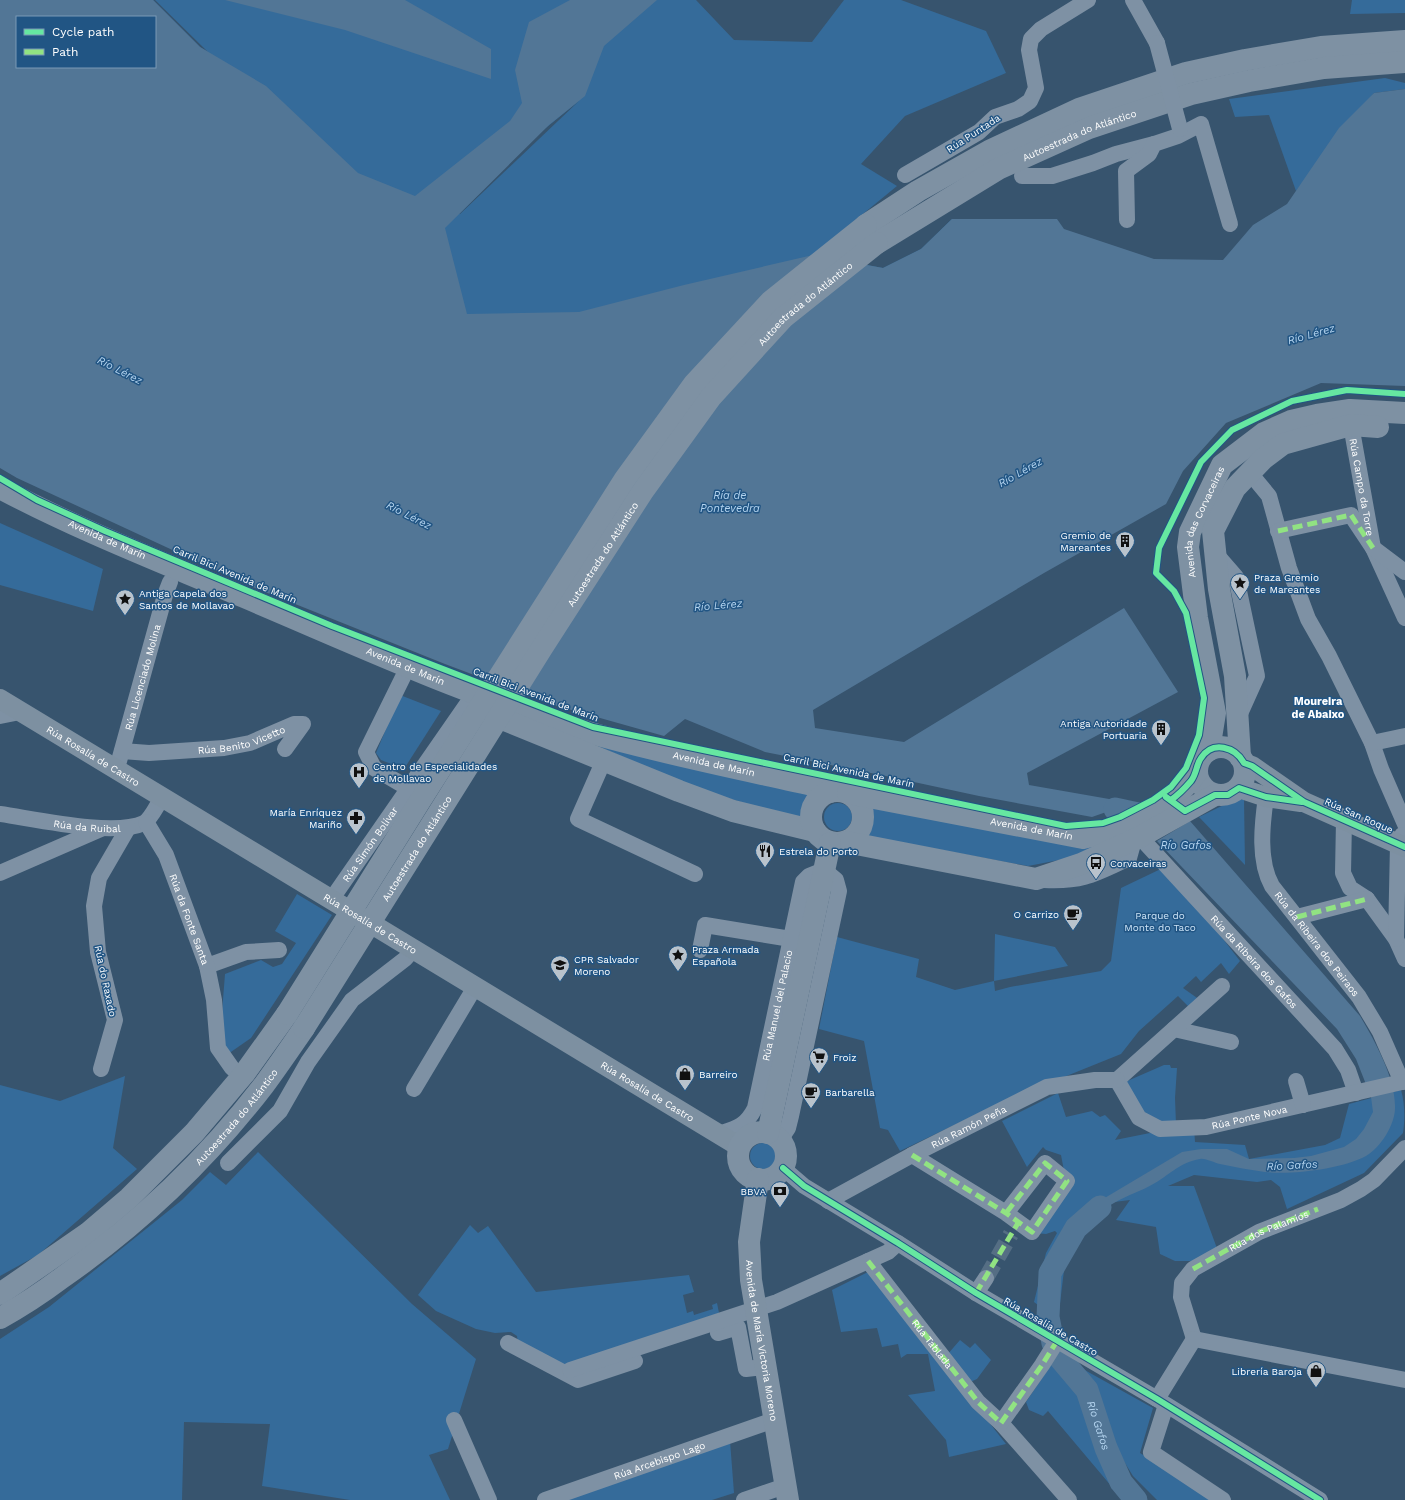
<svg xmlns="http://www.w3.org/2000/svg" width="1405" height="1500" font-family="'Work Sans',sans-serif">
<style>
.green{fill:#356b9a;fill-rule:evenodd}
.water{fill:#527696;fill-rule:evenodd}
.lines{fill:none;stroke-linecap:round;stroke-linejoin:round}
.river{stroke:#527696;stroke-width:23}
.minor-tunnel{stroke:#556e84;stroke-width:16;stroke-dasharray:16 8;stroke-linecap:butt}
.minor{stroke:#7e91a4;stroke-width:16}
.major{stroke:#7d90a1;stroke-width:20}
.highway{stroke:#7e91a3;stroke-width:22}
.minor-bridge{stroke:#7e91a4;stroke-width:16}
.highway-bridge{stroke:#7e91a3;stroke-width:22}
.quiet{stroke:#91e382;stroke-width:5;stroke-dasharray:10 5;stroke-linecap:butt}
.cycleway-casing{stroke:#215584;stroke-width:8}
.cycleway{stroke:#66e7a1;stroke-width:6}
.labels{text-anchor:middle;stroke-width:3;stroke-linejoin:round;paint-order:stroke}
.street-label{font-size:10px;fill:#fff;stroke:#215584}
.poi-label{font-size:10px;fill:#fff;stroke:#215584;text-anchor:start}
.park-label{font-size:10px;fill:#cde4f7;stroke:#215584}
.water-label{font-size:11px;font-style:italic;fill:#b5d5f0;stroke:#215584}
.neighbourhood-label{font-size:11px;font-weight:bold;fill:#fff;stroke:#215584}
</style>
<rect width="100%" height="100%" fill="#37546e"/>
<g class="green">
<path d="M0 0H153L200 47 208 52 155 0H696L734 40 812 42 844 0H901L986 31 1006 73 905 116 861 164 897 186 813 255 883 268 921 249 952 219H1057L837 505 0 132ZM17 17H155V67H17ZM579 101 460 214H459L542 131Z"/>
<polygon points="1352,0 1405,0 1405,13 1350,14"/>
<polygon points="1385,78 1405,83 1405,89 1374,93 1296,191 1269,115 1235,117 1229,99"/>
<polygon points="0,523 103,569 93,611 0,585"/>
<polygon points="400,695 441,711 404,769 381,760 376,753"/>
<polygon points="530,717 814,790 803,804 802,821 695,788"/>
<polygon points="1244,799 1245,865 1199,817 1232,801"/>
<circle cx="838" cy="817" r="14"/>
<polygon points="873,806 1108,840 1075,857 1028,866 866,836 873,819"/>
<polygon points="1167,866 1240,961 1229,974 1221,963 1201,982 1196,976 1183,988 1200,1000 1190,1008 1178,996 1139,1031 1121,1054 1059,1079 1042,1083 900,1151 888,1130 880,1128 864,1041 819,1029 837,937 919,959 916,977 955,990 994,981 995,934 1055,947 1068,966 994,981 995,991 1010,987 1101,971 1111,961 1121,888"/>
<polygon points="297,894 332,915 251,1038 228,1054 220,1038 225,974 261,960 273,967 282,964 296,943 275,931"/>
<polygon points="1164,1065 1170,1065 1171,1068 1177,1068 1175,1098 1176,1124 1168,1125 1140,1112 1125,1082"/>
<polygon points="125,1076 113,1148 137,1169 38,1255 0,1276 0,1085 60,1101"/>
<path d="M1401 1090C1405 1103 1405 1120 1403 1133L1364 1173 1287 1209 1280 1187 1271 1180 1257 1182 1194 1175 1168 1186H1194L1218 1251 1194 1261H1175L1160 1254 1156 1227 1116 1220 1130 1200 1114 1202 1087 1225 1065 1262 1058 1320 1034 1302 1046 1253 1057 1233 1055 1231 1046 1234 1035 1233 1065 1176 1061 1155 1046 1150 1043 1147 1027 1167 1002 1121 1058 1093 1066 1117 1092 1111 1100 1117 1105 1115 1121 1131 1115 1140 1175 1128H1194L1195 1142 1245 1145 1249 1159 1325 1145 1340 1138 1349 1104Z"/>
<circle cx="763" cy="1156" r="13"/>
<polygon points="258,1152 412,1304 476,1359 448,1449 429,1455 450,1500 350,1500 262,1486 270,1424 184,1422 182,1500 0,1500 0,1339 49,1307 182,1200 210,1172 226,1185"/>
<polygon points="470,1225 478,1233 488,1226 536,1292 689,1275 694,1292 683,1295 687,1313 693,1311 694,1315 713,1309 712,1305 717,1303 719,1313 560,1367 518,1344 517,1336 511,1332 495,1333 476,1329 436,1311 418,1295"/>
<polygon points="870,1271 1006,1444 949,1457 946,1440 908,1395 935,1391 928,1354 907,1354 901,1358 898,1344 882,1347 877,1328 841,1332 832,1290"/>
<polygon points="960,1340 970,1348 975,1343 991,1360 977,1379 968,1383 947,1355"/>
<polygon points="1060,1358 1087,1390 1106,1448 1121,1482 1136,1500 1123,1500 1048,1411 1043,1416 1029,1410 1026,1402 1055,1359"/>
<polygon points="1072,1363 1153,1408 1140,1453 1217,1500 1157,1500 1133,1476 1117,1450 1097,1389"/>
<polygon points="730,1441 734,1493 712,1500 558,1500"/>
</g>
<g class="water">
<path d="M0 0H153L200 47 266 86 358 173 415 196 510 121 522 103 515 70 529 22 570 0H657L604 46 585 96 549 125 445 228 467 314 579 312 684 285 813 255 883 268 921 249 952 219H1057L1064 229 1154 259 1223 260 1253 225 1287 204 1339 128 1374 93 1405 89V386L1321 383 1226 423 1183 471 1166 504 1044 573 813 710 815 728 904 742 1124 608 1178 692 1027 773 1029 785 1132 803 1092 817 979 796 886 776 765 752 685 719 664 736 554 705 445 664 248 585 17 478 0 468ZM17 17H155V67H17Z"/>
<polygon points="225,0 405,0 491,49 491,79 345,30"/>
<path d="M1190 821 1360 1016C1375 1041 1396 1079 1395 1108 1395 1125 1380 1148 1366 1156 1342 1169 1292 1175 1265 1172 1250 1170 1235 1167 1220 1164 1214 1163 1206 1158 1200 1159 1179 1163 1172 1173 1155 1183 1142 1191 1127 1195 1114 1203 1101 1210 1088 1219 1076 1228L1103 1199 1182 1152 1201 1149H1227L1249 1159 1294 1158 1311 1156 1344 1147 1356 1139 1364 1129 1373 1112 1371 1097 1356 1059 1337 1029 1157 841Z"/>
</g>
<g class="lines">
<g class="river">
<polyline points="1115,809 1152,817 1161,823"/>
<path id="s1" d="M1100 1207 1076 1228 1050 1273 1048 1317 1053 1343 1060 1358 1087 1390 1106 1448 1121 1482 1136 1500"/>
</g>
<polyline class="minor-tunnel" points="986,1278 1011,1234"/>
<g class="minor">
<polyline points="1133,0 1157,43"/>
<polyline points="905,175 979,132 995,117 1018,109 1030,101 1036,88 1029,50 1031,39 1041,29 1088,0"/>
<polyline points="1022,176 1052,176 1093,163 1116,154 1154,144"/>
<polyline points="1127,220 1126,171 1149,154 1154,144 1178,136 1201,124 1230,224"/>
<path id="s2" d="M1351 425 1373 548 1405 618"/>
<polyline points="1250,473 1269,496 1289,568 1308,619 1329,656 1372,743 1381,769 1405,824"/>
<polyline points="1278,531 1351,515 1373,548 1405,572"/>
<polyline points="1216,554 1236,577 1257,676 1239,716"/>
<polyline points="403,677 366,752 374,768 408,788"/>
<polyline points="0,716 20,712"/>
<polyline points="1372,743 1405,736"/>
<path id="s3" d="M122 751 149 753 224 748 250 743 294 724H303L285 749"/>
<polyline points="604,760 578,819 695,874"/>
<path id="s4" d="M119 761 165 595 170 582"/>
<path id="s5" d="M1266 797C1262 825 1258 861 1272 886L1359 997 1380 1032 1402 1082"/>
<path id="s6" d="M0 814C35 819 114 837 144 823 151 819 157 805 162 798"/>
<polyline points="1344,820 1343,873 1350,888 1367,899 1396,939 1405,959"/>
<path id="s7" d="M146 822 166 855 207 966 246 952 279 950"/>
<path id="s8" d="M1140 837 1335 1049 1348 1070 1356 1093"/>
<polyline points="0,873 101,829"/>
<path d="M1044 880C1083 882 1095 874 1129 858L1134 840"/>
<path id="s9" d="M331 900 467 704"/>
<polyline points="1297,917 1367,899"/>
<polyline points="1396,939 1398,844 1402,835"/>
<polyline points="700,950 705,925 791,939"/>
<polyline points="207,966 214,1000 218,1048 232,1068"/>
<polyline points="1174,1029 1231,1042"/>
<polyline points="101,1069 115,1020 98,952 94,906 99,878 128,828"/>
<path id="s10" d="M1117 1080 1139 1118 1160 1129 1206 1127 1402 1082"/>
<polyline points="1117,1080 1222,986"/>
<polyline points="1296,1081 1303,1105"/>
<polyline points="414,1089 475,987"/>
<path id="s11" d="M719 1134C737 1128 746 1126 755 1108L803 882 809 876 824 870 836 880 839 891 791 1116 788 1128 780 1140"/>
<polyline points="912,1155 1006,1213 1032,1232 1067,1181 1045,1163 1006,1213"/>
<polyline points="228,1163 280,1111 308,1062 352,1000 405,959 413,950"/>
<polyline points="783,1168 804,1186 898,1243 976,1293 1157,1399 1320,1500"/>
<path id="s12" d="M828 1201 912 1155 1047 1087 1095 1080H1117"/>
<polyline points="868,1261 978,1402 1001,1423 1069,1500"/>
<polyline points="976,1293 986,1278"/>
<polyline points="718,1333 738,1327 746,1369 764,1367"/>
<polyline points="1194,1339 1181,1297 1182,1283 1193,1269 1259,1232 1341,1200 1361,1189 1374,1180 1405,1148"/>
<polyline points="1194,1339 1405,1380"/>
<polyline points="508,1343 578,1380 635,1361"/>
<polyline points="570,1370 777,1302 888,1252 898,1243"/>
<polyline points="1157,1399 1194,1339"/>
<polyline points="1166,1405 1151,1452 1223,1500"/>
<polyline points="454,1420 489,1500"/>
<polyline points="1001,1423 1042,1365 1057,1341"/>
<path id="s13" d="M545 1500 774 1420"/>
<polyline points="744,1500 785,1486"/>
</g>
<g class="major">
<path id="s14" d="M0 699 740 1147"/>
<polyline points="1244,763 1252,766 1304,802 1405,847"/>
<polyline points="1239,788 1266,797 1301,802"/>
</g>
<g class="highway">
<polyline points="866,225 918,191 989,151 1079,109 1186,73 1245,60 1321,47 1405,41"/>
<path id="s15" d="M877 243 998 169 1089 128 1191 94 1249 81 1324 68 1405 62"/>
<path id="s16" d="M0 488C79 530 162 562 244 597 358 645 472 698 591 733 665 754 741 769 817 786L830 792"/>
<polyline points="495,716 679,791 733,811 815,831"/>
<circle cx="1221" cy="771" r="24"/>
<path id="s17" d="M1209 750 1215 713 1197 618 1188 547 1190 532 1222 465 1264 433 1291 421 1317 415 1350 410 1405 413"/>
<polyline points="1240,757 1235,676 1219,589 1213,531 1235,488 1263,459 1283,444 1351,425 1378,427"/>
<circle cx="837" cy="817" r="26"/>
<path id="s18" d="M848 793 1083 838C1092 836 1103 835 1113 832 1143 822 1179 799 1197 772"/>
<polyline points="846,842 1036,879 1081,864 1140,837 1215,795"/>
<circle cx="762" cy="1156" r="24"/>
<polyline points="768,1133 830,843"/>
<path id="s19" d="M758 1179 749 1242 751 1280 788 1500"/>
<polyline points="0,1294 88,1233 129,1198 194,1133 244,1074 287,1014"/>
<path id="s20" d="M0 1318C22 1306 43 1292 63 1277 139 1224 208 1158 264 1085 278 1066 291 1047 304 1028"/>
</g>
<polyline class="minor-bridge" points="1157,43 1180,129"/>
<g class="highway-bridge">
<polyline points="287,1014 420,801 625,479 694,384 771,301 866,225"/>
<path id="s21" d="M304 1028 542 648 643 491 711 397 783 318 877 243"/>
</g>
<g class="quiet">
<polyline points="1278,531 1351,515 1373,548"/>
<polyline points="1297,917 1367,899"/>
<polyline points="912,1155 1006,1213 1032,1232 1067,1181 1045,1163 1006,1213"/>
<path id="s22" d="M868 1261 978 1402 1001 1423 1042 1365 1057 1341"/>
<path id="s23" d="M1193 1269 1259 1232 1318 1209"/>
<polyline points="976,1293 1018,1223"/>
</g>
<defs>
<g id="cycleway">
<polyline points="0,478 37,500 105,531 332,626 593,727 1066,826 1103,823 1120,817 1153,800 1171,787 1186,768 1199,735 1204,698 1186,613 1174,591 1156,573 1159,548 1201,462 1232,430 1292,401 1347,390 1405,394"/>
<polyline points="1166,797 1185,811 1215,795 1228,795 1239,788 1266,797 1302,802"/>
<path d="M1171 800C1178 795 1185 788 1191 781 1197 773 1196 765 1201 758 1213 740 1235 747 1244 763L1252 766 1304 802 1405 847"/>
<polyline points="783,1168 804,1186 898,1243 976,1293 1157,1399 1320,1500"/>
</g>
</defs>
<use href="#cycleway" class="cycleway-casing"/>
<use href="#cycleway" class="cycleway"/>
</g>
<defs>
<symbol id="building-pin" viewBox="-11 -11 22 30"><path d="M0 17L-7.5 6A9.5 9.5 0 1 1 7.5 6Z" fill="#b9c3cc" stroke="#215584"/><path d="M-4-6H4V6H1V3H-1V6H-4ZM-2.5-4.3h1.7v1.8h-1.7ZM.8-4.3h1.7v1.8H.8ZM-2.5-1h1.7V.8h-1.7ZM.8-1h1.7V.8H.8Z" fill="#111"/></symbol>
<symbol id="sight-pin" viewBox="-11 -11 22 30"><path d="M0 17L-7.5 6A9.5 9.5 0 1 1 7.5 6Z" fill="#b9c3cc" stroke="#215584"/><path d="M0-6L1.8-2.2L6-1.7L2.9 1.2L3.7 5.4L0 3.3L-3.7 5.4L-2.9 1.2L-6-1.7L-1.8-2.2Z" fill="#111"/></symbol>
<symbol id="hospital-pin" viewBox="-11 -11 22 30"><path d="M0 17L-7.5 6A9.5 9.5 0 1 1 7.5 6Z" fill="#b9c3cc" stroke="#215584"/><path d="M-5-5h3v3.5h4V-5h3V5h-3V1.5h-4V5h-3Z" fill="#111"/></symbol>
<symbol id="pharmacy-pin" viewBox="-11 -11 22 30"><path d="M0 17L-7.5 6A9.5 9.5 0 1 1 7.5 6Z" fill="#b9c3cc" stroke="#215584"/><path d="M-2-6h4v4h4v4h-4v4h-4v-4h-4v-4h4Z" fill="#111"/></symbol>
<symbol id="restaurant-pin" viewBox="-11 -11 22 30"><path d="M0 17L-7.5 6A9.5 9.5 0 1 1 7.5 6Z" fill="#b9c3cc" stroke="#215584"/><path d="M-5-6h1v4h1v-4h1v4h1v-4h1v5L-1.5 .5V6h-2V.5L-5-1ZM5-6V6H3V1.5H1.5Q1.5-4 5-6Z" fill="#111"/></symbol>
<symbol id="bus-pin" viewBox="-11 -11 22 30"><path d="M0 17L-7.5 6A9.5 9.5 0 1 1 7.5 6Z" fill="#b9c3cc" stroke="#215584"/><path d="M-5-6H5V4H4V6H2V4H-2V6H-4V4H-5ZM-3.5-4V0h7V-4ZM-3.5 1.2v1.5H-2V1.2ZM2 1.2v1.5H3.5V1.2Z" fill="#111"/></symbol>
<symbol id="cafe-pin" viewBox="-11 -11 22 30"><path d="M0 17L-7.5 6A9.5 9.5 0 1 1 7.5 6Z" fill="#b9c3cc" stroke="#215584"/><path d="M-5.5-4.5H6V0H3Q3 3.5 0 3.5H-2.5Q-5.5 3.5-5.5 0ZM3-3.2v2h1.7v-2ZM-6 4.5H4V6H-6Z" fill="#111"/></symbol>
<symbol id="school-pin" viewBox="-11 -11 22 30"><path d="M0 17L-7.5 6A9.5 9.5 0 1 1 7.5 6Z" fill="#b9c3cc" stroke="#215584"/><path d="M0-5L7-2L0 1L-7-2ZM-4 1L0 2.5L4 1V4Q0 6-4 4Z" fill="#111"/></symbol>
<symbol id="supermarket-pin" viewBox="-11 -11 22 30"><path d="M0 17L-7.5 6A9.5 9.5 0 1 1 7.5 6Z" fill="#b9c3cc" stroke="#215584"/><path d="M-6-5.5h2.5l.6 2H6L4.5 2H-2.5L-4.4-4H-6ZM-1.5 3.2a1.3 1.3 0 1 0 .1 0ZM3 3.2a1.3 1.3 0 1 0 .1 0Z" fill="#111"/></symbol>
<symbol id="shop-pin" viewBox="-11 -11 22 30"><path d="M0 17L-7.5 6A9.5 9.5 0 1 1 7.5 6Z" fill="#b9c3cc" stroke="#215584"/><path d="M-5-2.5h2.3a2.7 3.5 0 0 1 5.4 0H5L5.5 6h-11ZM-1.5-2.5h3a1.5 2.3 0 0 0-3 0Z" fill="#111"/></symbol>
<symbol id="bank-pin" viewBox="-11 -11 22 30"><path d="M0 17L-7.5 6A9.5 9.5 0 1 1 7.5 6Z" fill="#b9c3cc" stroke="#215584"/><path d="M-6-4H6V4H-6ZM0-2.3a2.3 2.3 0 1 0 0 4.6a2.3 2.3 0 1 0 0-4.6Z" fill="#111"/></symbol>
</defs>
<g fill-rule="evenodd">
<use href="#building-pin" x="1114" y="530" width="22" height="30"/>
<use href="#sight-pin" x="1229" y="572" width="22" height="30"/>
<use href="#sight-pin" x="114" y="588" width="22" height="30"/>
<use href="#building-pin" x="1150" y="718" width="22" height="30"/>
<use href="#hospital-pin" x="348" y="761" width="22" height="30"/>
<use href="#pharmacy-pin" x="345" y="807" width="22" height="30"/>
<use href="#restaurant-pin" x="754" y="840" width="22" height="30"/>
<use href="#bus-pin" x="1085" y="852" width="22" height="30"/>
<use href="#cafe-pin" x="1062" y="903" width="22" height="30"/>
<use href="#sight-pin" x="667" y="944" width="22" height="30"/>
<use href="#school-pin" x="549" y="954" width="22" height="30"/>
<use href="#supermarket-pin" x="808" y="1046" width="22" height="30"/>
<use href="#shop-pin" x="674" y="1063" width="22" height="30"/>
<use href="#cafe-pin" x="800" y="1081" width="22" height="30"/>
<use href="#bank-pin" x="769" y="1180" width="22" height="30"/>
<use href="#shop-pin" x="1305" y="1360" width="22" height="30"/>
</g>
<g class="labels">
<g class="street-label">
<text transform="translate(973 133) rotate(-33)" y="4">Rúa Puntada</text>
<text dy="4" stroke="none"><textPath href="#s15" startOffset="230">Autoestrada do Atlántico</textPath></text>
<text dy="4" stroke="none"><textPath href="#s21" startOffset="884">Autoestrada do Atlántico</textPath></text>
<text dy="4" stroke="none"><textPath href="#s2" startOffset="63">Rúa Campo da Torre</textPath></text>
<text dy="4" stroke="none"><textPath href="#s17" startOffset="234">Avenida das Corvaceiras</textPath></text>
<text dy="4" stroke="none"><textPath href="#s16" startOffset="119">Avenida de Marín</textPath></text>
<text dy="4" stroke="none"><textPath href="#s21" startOffset="560">Autoestrada do Atlántico</textPath></text>
<text transform="translate(235 574) rotate(23)" y="4">Carril Bici Avenida de Marín</text>
<text dy="4" stroke="none"><textPath href="#s16" startOffset="443">Avenida de Marín</textPath></text>
<text dy="4" stroke="none"><textPath href="#s4" startOffset="87">Rúa Licenciado Molina</textPath></text>
<text transform="translate(536 694) rotate(21)" y="4">Carril Bici Avenida de Marín</text>
<text dy="4" stroke="none"><textPath href="#s3" startOffset="121">Rúa Benito Vicetto</textPath></text>
<text dy="4" stroke="none"><textPath href="#s14" startOffset="109">Rúa Rosalía de Castro</textPath></text>
<text dy="4" stroke="none"><textPath href="#s16" startOffset="767">Avenida de Marín</textPath></text>
<text transform="translate(849 770) rotate(12)" y="4">Carril Bici Avenida de Marín</text>
<text transform="translate(1359 815) rotate(24)" y="4">Rúa San Roque</text>
<text dy="4" stroke="none"><textPath href="#s6" startOffset="88">Rúa da Ruibal</textPath></text>
<text dy="4" stroke="none"><textPath href="#s18" startOffset="187">Avenida de Marín</textPath></text>
<text dy="4" stroke="none"><textPath href="#s9" startOffset="68">Rúa Simón Bolívar</textPath></text>
<text dy="4" stroke="none"><textPath href="#s21" startOffset="212">Autoestrada do Atlántico</textPath></text>
<text dy="4" stroke="none"><textPath href="#s7" startOffset="107">Rúa da Fonte Santa</textPath></text>
<text dy="4" stroke="none"><textPath href="#s14" startOffset="433">Rúa Rosalía de Castro</textPath></text>
<text dy="4" stroke="none"><textPath href="#s5" startOffset="164">Rúa da Ribeira dos Peiraos</textPath></text>
<text dy="4" stroke="none"><textPath href="#s8" startOffset="169">Rúa da Ribeira dos Gafos</textPath></text>
<text transform="translate(106 981) rotate(78)" y="4">Rúa do Raxado</text>
<text dy="4" stroke="none"><textPath href="#s11" startOffset="151">Rúa Manuel del Palacio</textPath></text>
<text dy="4" stroke="none"><textPath href="#s14" startOffset="757">Rúa Rosalía de Castro</textPath></text>
<text dy="4" stroke="none"><textPath href="#s20" startOffset="312">Autoestrada do Atlántico</textPath></text>
<text dy="4" stroke="none"><textPath href="#s10" startOffset="158">Rúa Ponte Nova</textPath></text>
<text dy="4" stroke="none"><textPath href="#s12" startOffset="159">Rúa Ramón Peña</textPath></text>
<text dy="4" stroke="none"><textPath href="#s23" startOffset="85">Rúa dos Palamios</textPath></text>
<text transform="translate(1051 1326) rotate(30)" y="4">Rúa Rosalía de Castro</text>
<text dy="4" stroke="none"><textPath href="#s19" startOffset="163">Avenida de María Victoria Moreno</textPath></text>
<text dy="4" stroke="none"><textPath href="#s22" startOffset="105">Rúa Tablada</textPath></text>
<text dy="4" stroke="none"><textPath href="#s13" startOffset="121">Rúa Arcebispo Lago</textPath></text>
</g>
<g class="poi-label">
<text x="1111" y="539" text-anchor="end">Gremio de<tspan x="1111" dy="12">Mareantes</tspan></text>
<text x="1254" y="581">Praza Gremio<tspan x="1254" dy="12">de Mareantes</tspan></text>
<text x="139" y="597">Antiga Capela dos<tspan x="139" dy="12">Santos de Mollavao</tspan></text>
<text x="1147" y="727" text-anchor="end">Antiga Autoridade<tspan x="1147" dy="12">Portuaria</tspan></text>
<text x="373" y="770">Centro de Especialidades<tspan x="373" dy="12">de Mollavao</tspan></text>
<text x="342" y="816" text-anchor="end">María Enríquez<tspan x="342" dy="12">Mariño</tspan></text>
<text x="779" y="855">Estrela do Porto</text>
<text x="1110" y="867">Corvaceiras</text>
<text x="1059" y="918" text-anchor="end">O Carrizo</text>
<text x="692" y="953">Praza Armada<tspan x="692" dy="12">Española</tspan></text>
<text x="574" y="963">CPR Salvador<tspan x="574" dy="12">Moreno</tspan></text>
<text x="833" y="1061">Froiz</text>
<text x="699" y="1078">Barreiro</text>
<text x="825" y="1096">Barbarella</text>
<text x="766" y="1195" text-anchor="end">BBVA</text>
<text x="1302" y="1375" text-anchor="end">Librería Baroja</text>
</g>
<g class="park-label">
<text x="1160" y="919">Parque do<tspan x="1160" dy="12">Monte do Taco</tspan></text>
</g>
<g class="water-label">
<text transform="translate(1311 334) rotate(-16)" y="4">Río Lérez</text>
<text transform="translate(120 370) rotate(27)" y="4">Río Lérez</text>
<text transform="translate(1020 472) rotate(-30)" y="4">Río Lérez</text>
<text x="730" y="499">Ría de<tspan x="730" dy="13">Pontevedra</tspan></text>
<text transform="translate(409 515) rotate(27)" y="4">Río Lérez</text>
<text transform="translate(718 605) rotate(-5)" y="4">Río Lérez</text>
<text x="1186" y="849">Río Gafos</text>
<text transform="translate(1292 1165) rotate(-3)" y="4">Río Gafos</text>
<text dy="4" stroke="none"><textPath href="#s1" startOffset="250">Río Gafos</textPath></text>
</g>
<g class="neighbourhood-label">
<text x="1318" y="705">Moureira<tspan x="1318" dy="13">de Abaixo</tspan></text>
</g>
</g>
<rect x="16" y="16" width="140" height="52" fill="#215584" stroke="#7a99b5"/>
<rect x="24" y="29" width="20" height="6" fill="#66e7a1" stroke="#7a99b5"/>
<text x="52" y="36" font-size="12" fill="#ffffff">Cycle path</text>
<rect x="24" y="49" width="20" height="6" fill="#91e382" stroke="#7a99b5"/>
<text x="52" y="56" font-size="12" fill="#ffffff">Path</text>
</svg>
